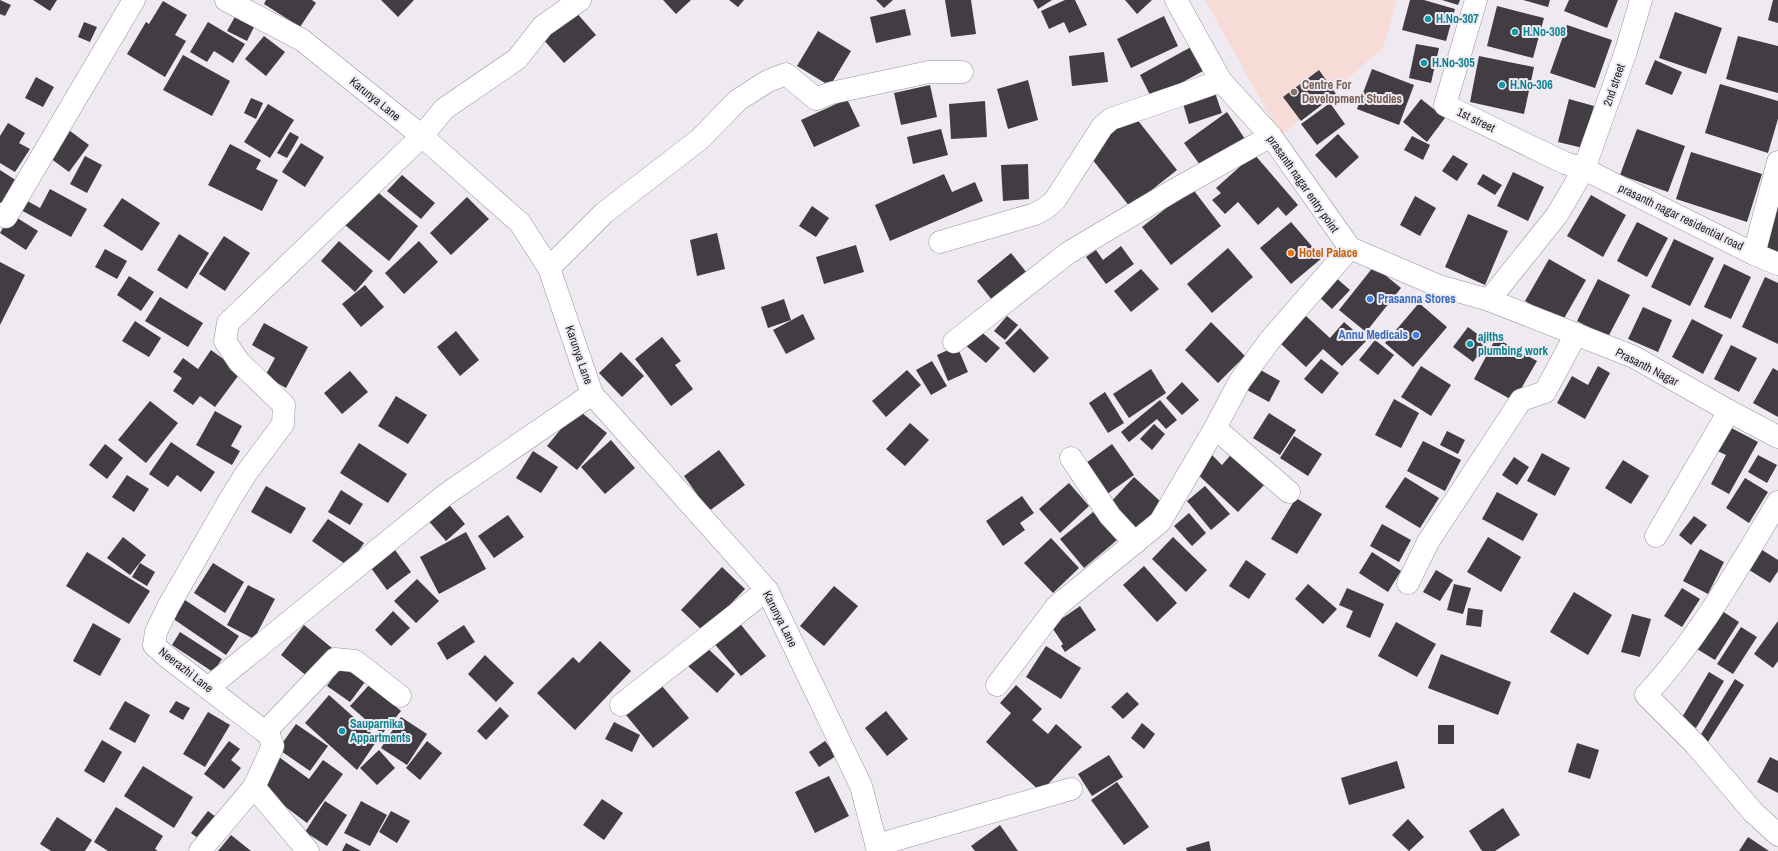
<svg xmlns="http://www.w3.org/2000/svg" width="1778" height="851" font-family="'Archivo Narrow',sans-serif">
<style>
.education{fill:#f6dbd7}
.building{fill:#413d43}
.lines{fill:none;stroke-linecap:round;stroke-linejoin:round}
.minor-casing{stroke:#97939b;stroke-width:23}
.minor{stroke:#fff;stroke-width:22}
.culture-dot{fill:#0f9aa8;stroke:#efeaf2;stroke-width:1.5}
.education-dot{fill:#8d6e63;stroke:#efeaf2;stroke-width:1.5}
.food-dot{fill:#e8710a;stroke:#efeaf2;stroke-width:1.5}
.shop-dot{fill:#3f7fe0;stroke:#efeaf2;stroke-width:1.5}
.labels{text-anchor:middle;stroke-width:4;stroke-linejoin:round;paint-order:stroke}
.culture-label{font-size:12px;font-weight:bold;fill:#0d838f;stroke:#efeaf2;text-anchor:start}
.education-label{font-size:12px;font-weight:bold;fill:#785e54;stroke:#efeaf2;text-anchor:start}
.street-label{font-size:12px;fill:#1d1c1f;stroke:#efeaf2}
.food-label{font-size:12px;font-weight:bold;fill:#c56008;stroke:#efeaf2;text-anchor:start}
.shop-label{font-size:12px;font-weight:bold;fill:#366cbe;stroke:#efeaf2;text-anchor:start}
</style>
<rect width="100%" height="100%" fill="#efeaf2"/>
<polygon class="education" points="1205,0 1397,0 1383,48 1281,136"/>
<g class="building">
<polygon points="0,0 11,5 5,16 0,14"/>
<polygon points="33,0 57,0 50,11"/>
<polygon points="266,0 312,0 316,3 300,27 264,4"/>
<polygon points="381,0 414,0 398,17"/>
<polygon points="663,0 691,0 676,14"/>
<polygon points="729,0 744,0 738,7"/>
<polygon points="876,0 893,0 884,8"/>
<polygon points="945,0 971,0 976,34 951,37"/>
<polygon points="1033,0 1052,0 1038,9"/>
<polygon points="1065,0 1075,0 1087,25 1069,33 1064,22 1049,29 1041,11"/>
<polygon points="1125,0 1152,0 1137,14"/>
<polygon points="1410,0 1424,0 1455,9 1446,41 1402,30"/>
<polygon points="1442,0 1460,0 1458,5"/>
<polygon points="1523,0 1550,0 1548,7"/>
<polygon points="1569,0 1618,0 1607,28 1564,11"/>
<polygon points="1773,0 1778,0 1778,23 1768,20"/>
<polygon points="163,1 187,15 175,35 186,41 165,77 127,54 146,22 149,24"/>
<polygon points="1497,6 1544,18 1533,58 1487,46"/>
<polygon points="905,9 911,35 876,43 870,17"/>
<polygon points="575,11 596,35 564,63 543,39"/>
<polygon points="1675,12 1722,28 1706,74 1659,58"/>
<polygon points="237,13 256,23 247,41 227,31"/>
<polygon points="1164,16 1178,46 1131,68 1117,39"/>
<polygon points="84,22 97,27 90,42 78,37"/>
<polygon points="208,22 245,44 233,63 214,51 207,62 190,52"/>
<polygon points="1567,25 1612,40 1595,88 1550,73"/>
<polygon points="818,31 851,51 830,86 797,66"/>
<polygon points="264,36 285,52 266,76 245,59"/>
<polygon points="1738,36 1778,46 1778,93 1726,79"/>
<polygon points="1416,44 1439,48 1431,83 1409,78"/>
<polygon points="1191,47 1203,71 1152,99 1140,75"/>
<polygon points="1104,52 1108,82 1072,86 1069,56"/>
<polygon points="183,55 230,81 212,116 163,90"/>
<polygon points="1479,56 1534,67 1524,114 1470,102"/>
<polygon points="1655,60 1682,72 1672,95 1645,84"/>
<polygon points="1372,69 1414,85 1399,125 1357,109"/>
<polygon points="1319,70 1336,94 1301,121 1283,97"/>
<polygon points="36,77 54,87 43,107 25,98"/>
<polygon points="1028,80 1038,120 1008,129 997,89"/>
<polygon points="1720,84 1778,101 1778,119 1768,153 1705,133"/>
<polygon points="930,85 937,117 901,125 894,93"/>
<polygon points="1213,87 1222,113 1189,124 1181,97"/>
<polygon points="251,98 263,103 256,119 244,113"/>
<polygon points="847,99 860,126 814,147 801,120"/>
<polygon points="1421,99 1445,118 1427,142 1403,122"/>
<polygon points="1569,99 1594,106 1583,148 1558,142"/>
<polygon points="985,101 987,137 951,139 949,104"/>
<polygon points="1330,103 1345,124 1317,145 1301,124"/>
<polygon points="268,104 294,120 270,158 244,142"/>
<polygon points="1227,112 1245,139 1203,169 1184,143"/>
<polygon points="1136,118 1177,170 1130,207 1092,159 1112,129"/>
<polygon points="8,123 25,133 19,143 30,149 15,172 0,163 0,136"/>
<polygon points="66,128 89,145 69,172 46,155"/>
<polygon points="941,129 948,155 913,164 907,137"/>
<polygon points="1637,129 1685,146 1668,192 1620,175"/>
<polygon points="290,132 299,137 287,158 277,153"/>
<polygon points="1338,134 1359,157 1336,178 1315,155"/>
<polygon points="1412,136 1430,145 1423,160 1404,150"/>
<polygon points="301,143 324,157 305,187 282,172"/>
<polygon points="230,144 261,160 256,169 278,180 262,211 208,185"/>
<polygon points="1691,152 1762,174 1747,222 1676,199"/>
<polygon points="1254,154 1298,205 1286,216 1278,207 1258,225 1238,202 1225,214 1212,200 1221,193 1216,188"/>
<polygon points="1453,155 1468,164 1457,181 1442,171"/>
<polygon points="85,156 102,165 87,193 70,184"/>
<polygon points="1028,164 1029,199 1003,201 1001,165"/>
<polygon points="0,170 17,181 0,209"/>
<polygon points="1513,172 1544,187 1528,221 1497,206"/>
<polygon points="944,174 952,192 975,182 983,201 890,241 875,205"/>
<polygon points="1483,174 1502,185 1495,195 1477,184"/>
<polygon points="402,175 435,203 421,219 387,191"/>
<polygon points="1192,188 1221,226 1171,265 1142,227"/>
<polygon points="50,189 87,209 71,237 17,208 22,198 40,208"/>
<polygon points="374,189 418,226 389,261 345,225"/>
<polygon points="1778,189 1778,257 1759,251"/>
<polygon points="1591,195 1626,215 1603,257 1567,236"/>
<polygon points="1415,196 1436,208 1420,236 1400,225"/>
<polygon points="467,197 489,219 451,255 430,233"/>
<polygon points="122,198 160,223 142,251 103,226"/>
<polygon points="812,206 829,218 816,237 799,226"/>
<polygon points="11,214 38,231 26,250 0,233"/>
<polygon points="1468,214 1508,231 1485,285 1445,267"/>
<polygon points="1291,222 1322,258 1291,284 1260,248"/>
<polygon points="1637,222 1668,238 1647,277 1617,261"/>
<polygon points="717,233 725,269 697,276 690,240"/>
<polygon points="179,234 209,253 187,289 157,270"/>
<polygon points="224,236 250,253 225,291 199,274"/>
<polygon points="1674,239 1714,258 1690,306 1651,287"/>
<polygon points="339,241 373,271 355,292 321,261"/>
<polygon points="419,241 438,262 404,294 385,273"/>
<polygon points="856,245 864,272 824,284 816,257"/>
<polygon points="1121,246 1134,264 1106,284 1086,257 1096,250 1103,260"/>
<polygon points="1228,248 1253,277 1212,313 1187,284"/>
<polygon points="105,249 127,261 117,279 95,267"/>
<polygon points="1011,253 1027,273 992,300 977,281"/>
<polygon points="1549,259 1586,280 1562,322 1525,301"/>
<polygon points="0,262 25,275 0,325"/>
<polygon points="1724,264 1751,277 1731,319 1704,307"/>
<polygon points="1374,266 1401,288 1366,332 1339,310"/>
<polygon points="1141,269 1159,289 1131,312 1114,291"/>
<polygon points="129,276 154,292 141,311 117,295"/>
<polygon points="1334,276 1350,290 1332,309 1317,295"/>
<polygon points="1765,277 1778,283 1778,344 1742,327"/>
<polygon points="1598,279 1630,295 1608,337 1577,321"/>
<polygon points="365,285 384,307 361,327 342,304"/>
<polygon points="160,297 203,323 188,347 145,321"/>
<polygon points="784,299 791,320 768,328 761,307"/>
<polygon points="1419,303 1447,327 1413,367 1385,343"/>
<polygon points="1643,307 1672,320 1658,352 1628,339"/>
<polygon points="803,314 815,339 786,354 773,330"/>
<polygon points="1007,316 1018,325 1005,340 994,331"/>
<polygon points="1306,316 1330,338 1344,322 1366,341 1342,366 1323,349 1306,367 1281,344"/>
<polygon points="1692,319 1723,335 1703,374 1672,357"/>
<polygon points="135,321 161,338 149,357 122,341"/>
<polygon points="1211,322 1245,356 1218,383 1185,350"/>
<polygon points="264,323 308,347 286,388 265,376 275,358 252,345"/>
<polygon points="1468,327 1488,342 1473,362 1453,347"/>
<polygon points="1020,328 1049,358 1034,373 1005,343"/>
<polygon points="978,329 1000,348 986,363 964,344"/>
<polygon points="456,331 479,360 460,376 437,347"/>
<polygon points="662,337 681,361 675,365 693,389 671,406 635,359"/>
<polygon points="1496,338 1537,361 1514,401 1474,379"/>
<polygon points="1375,340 1394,355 1378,375 1359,360"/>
<polygon points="1731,345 1757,358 1739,392 1714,379"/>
<polygon points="957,346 968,372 948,381 937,355"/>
<polygon points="211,350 241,372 215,407 200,396 193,405 173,391 182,378 173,372 183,358 198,369"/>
<polygon points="621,352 644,376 622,397 599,373"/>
<polygon points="1321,359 1339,373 1322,394 1304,379"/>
<polygon points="932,361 947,386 931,395 916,370"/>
<polygon points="1421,366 1451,385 1431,416 1401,397"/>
<polygon points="1598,366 1610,373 1585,419 1557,403 1572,376 1588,385"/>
<polygon points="1773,368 1778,371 1778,417 1753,403"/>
<polygon points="1151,369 1166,393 1129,418 1113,394"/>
<polygon points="1259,369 1280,381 1269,402 1247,390"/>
<polygon points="907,370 921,385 886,417 872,401"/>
<polygon points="350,371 368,392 342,414 324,393"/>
<polygon points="1182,382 1199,400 1182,415 1166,398"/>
<polygon points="1105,392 1124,423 1108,433 1089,403"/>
<polygon points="396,396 427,415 408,444 378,426"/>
<polygon points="1394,399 1419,413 1401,448 1375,435"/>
<polygon points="1160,400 1177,420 1166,429 1157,419 1129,442 1121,432"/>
<polygon points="150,401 178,423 146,463 118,440"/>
<polygon points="577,409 607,433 577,470 547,446"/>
<polygon points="215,411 242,426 231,446 240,451 232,465 196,445"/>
<polygon points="1269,413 1296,430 1280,455 1253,438"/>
<polygon points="910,423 929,440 905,466 886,449"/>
<polygon points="1154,424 1165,434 1152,450 1140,439"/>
<polygon points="1724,424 1758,442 1729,494 1711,484 1726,455 1711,448"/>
<polygon points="1447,431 1465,440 1458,454 1440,445"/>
<polygon points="1294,436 1322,454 1308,476 1280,458"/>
<polygon points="611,440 635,468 605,494 581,467"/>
<polygon points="1423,441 1461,460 1445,491 1407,471"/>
<polygon points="171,442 215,472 201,492 177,475 168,487 149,474"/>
<polygon points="359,443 407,474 388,503 340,473"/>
<polygon points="105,444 123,458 107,479 89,465"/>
<polygon points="1112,444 1134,475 1103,497 1082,466"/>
<polygon points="719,450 745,485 709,511 684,476"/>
<polygon points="1235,450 1268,481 1238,512 1194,471 1210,453 1222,465"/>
<polygon points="533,451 558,467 541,493 516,478"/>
<polygon points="1542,453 1570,468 1555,496 1527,481"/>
<polygon points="1758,455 1777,465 1767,483 1748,472"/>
<polygon points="1514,457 1529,467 1517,485 1502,475"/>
<polygon points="1623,460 1649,476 1631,504 1605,488"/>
<polygon points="127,475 149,489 134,512 112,497"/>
<polygon points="1134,477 1162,503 1136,531 1108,505"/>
<polygon points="1405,477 1439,498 1420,528 1385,507"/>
<polygon points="1745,478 1768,492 1749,523 1726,508"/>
<polygon points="1069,483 1089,506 1060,533 1039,509"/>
<polygon points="266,486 306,508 291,534 251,512"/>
<polygon points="1205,486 1230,514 1211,530 1187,501"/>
<polygon points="341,490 363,504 350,525 328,512"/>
<polygon points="1497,492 1538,514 1523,541 1482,519"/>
<polygon points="1022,496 1034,513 1020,523 1025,530 1003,546 986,521"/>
<polygon points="1296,498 1322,514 1297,554 1271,539"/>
<polygon points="447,502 465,524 446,541 427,519"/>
<polygon points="1093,512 1117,540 1084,568 1060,539"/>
<polygon points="1189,513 1206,533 1192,546 1174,526"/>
<polygon points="508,515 524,537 494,558 478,536"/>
<polygon points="1694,516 1707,525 1691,545 1679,535"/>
<polygon points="328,519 364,543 348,566 312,541"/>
<polygon points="1382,524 1411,540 1399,562 1370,546"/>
<polygon points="466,532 486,569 439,594 420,557"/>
<polygon points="123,537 146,555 130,575 107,558"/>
<polygon points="1173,537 1207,570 1186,592 1152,559"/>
<polygon points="1488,537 1521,557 1501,592 1467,572"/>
<polygon points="1051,538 1079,568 1053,593 1024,563"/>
<polygon points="1759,548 1778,560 1778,571 1770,583 1746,568"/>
<polygon points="1700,549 1724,562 1708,594 1683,581"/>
<polygon points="395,550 411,572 387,590 371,568"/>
<polygon points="87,552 150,591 129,624 66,586"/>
<polygon points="1372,552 1401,571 1388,592 1359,573"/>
<polygon points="1246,560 1266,574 1249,599 1229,586"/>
<polygon points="140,563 155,572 147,586 132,577"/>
<polygon points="213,563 244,582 225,613 194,593"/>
<polygon points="1144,566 1177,603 1157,622 1123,585"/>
<polygon points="722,567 745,589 704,632 681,610"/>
<polygon points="1436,570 1453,580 1440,601 1423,592"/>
<polygon points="417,579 439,601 416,623 394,601"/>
<polygon points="1308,584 1337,609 1323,624 1295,599"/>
<polygon points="1454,584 1471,588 1463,614 1447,610"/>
<polygon points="248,585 275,599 254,639 227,625"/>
<polygon points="834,586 858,606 824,646 800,626"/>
<polygon points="1347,588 1384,604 1370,638 1346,627 1353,611 1339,605"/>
<polygon points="1682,588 1700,599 1682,627 1664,616"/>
<polygon points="1574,592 1612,615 1588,655 1550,632"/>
<polygon points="185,600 239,636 226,655 172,618"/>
<polygon points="1080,606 1096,630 1065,652 1061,646 1063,644 1051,626"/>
<polygon points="1716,607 1739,622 1715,660 1692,646"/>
<polygon points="1468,608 1483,610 1481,627 1466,625"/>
<polygon points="393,611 410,628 391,646 375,630"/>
<polygon points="1632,614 1651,619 1640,657 1621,652"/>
<polygon points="738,621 766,656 741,676 713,642"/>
<polygon points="1778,621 1778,661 1773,668 1754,654"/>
<polygon points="1396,622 1436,644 1417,677 1378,656"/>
<polygon points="93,623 121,639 100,676 73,661"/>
<polygon points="304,625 332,648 308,677 281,655"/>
<polygon points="464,625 475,642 447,660 437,643"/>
<polygon points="1741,627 1757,637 1733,674 1717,664"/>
<polygon points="180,632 222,659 213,672 172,645"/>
<polygon points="600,641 631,671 575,730 537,693 573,657 579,663"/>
<polygon points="705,646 735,674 717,693 687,665"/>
<polygon points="1046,646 1081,668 1061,699 1026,677"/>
<polygon points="1441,654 1511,682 1498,715 1428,688"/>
<polygon points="485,655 514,683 496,702 468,674"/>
<polygon points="341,666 365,682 350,702 327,686"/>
<polygon points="1709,672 1724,681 1696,728 1681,719"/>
<polygon points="1735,679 1744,685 1706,745 1698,739"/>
<polygon points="370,684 401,711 382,734 350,706"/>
<polygon points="1016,685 1042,709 1032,720 1048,734 1056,724 1082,747 1041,792 986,742 1011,713 1000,703"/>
<polygon points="662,686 689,718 653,748 626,715"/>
<polygon points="1127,692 1139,704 1123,719 1111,707"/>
<polygon points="329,695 378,739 357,770 305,723"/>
<polygon points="125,701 150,715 135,743 109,729"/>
<polygon points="176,701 190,708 183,720 169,712"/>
<polygon points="500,707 509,716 486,740 477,731"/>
<polygon points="886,711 908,739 887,756 865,728"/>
<polygon points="208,712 230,725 205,767 183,754"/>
<polygon points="401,717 427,734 407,765 381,748"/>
<polygon points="614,722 640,735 632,752 605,739"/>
<polygon points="1142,723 1155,734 1144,749 1131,738"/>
<polygon points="296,724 328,746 310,771 278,749"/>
<rect x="1438" y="725" width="16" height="19"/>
<polygon points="102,740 122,752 104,783 84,771"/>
<polygon points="229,741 240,749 231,760 241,768 224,789 204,774"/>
<polygon points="427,741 442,753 420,780 406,768"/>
<polygon points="825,741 836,756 819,767 809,752"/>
<polygon points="1577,743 1599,750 1590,779 1568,772"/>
<polygon points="379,750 395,768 377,785 360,768"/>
<polygon points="1109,755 1123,777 1092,796 1078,774"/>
<polygon points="279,757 309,779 323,760 343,774 307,823 258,786"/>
<polygon points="1770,757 1778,761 1778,793 1757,782"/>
<polygon points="1397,761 1405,788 1349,805 1341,778"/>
<polygon points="143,766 193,797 174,828 124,796"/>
<polygon points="829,776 849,816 815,833 795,792"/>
<polygon points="1117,782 1149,827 1124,845 1091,800"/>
<polygon points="602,799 623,813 604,840 583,825"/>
<polygon points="325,801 347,815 327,846 305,832"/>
<polygon points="361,801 387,815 370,846 344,833"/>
<polygon points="116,807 163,836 155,849 158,851 108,851 94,842"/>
<polygon points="1503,808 1520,835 1495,851 1482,851 1469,831"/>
<polygon points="208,811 220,820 203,842 191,833"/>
<polygon points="391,811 410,821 397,843 379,832"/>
<polygon points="57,817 92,840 85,851 51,851 40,844"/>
<polygon points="1408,819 1424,837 1409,851 1392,835"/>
<polygon points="1000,825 1018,851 975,851 971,846"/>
<polygon points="231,835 251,851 218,851"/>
<polygon points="1748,837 1769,851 1739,851"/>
<polygon points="1209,841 1211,851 1187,851 1186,848"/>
<polygon points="346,843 361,851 342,851"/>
</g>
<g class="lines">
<defs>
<g id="minor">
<polyline points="226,0 302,40 422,136 520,223 549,268 592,394 767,590 861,786 878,851"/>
<polyline points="1176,0 1221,81 1271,136 1350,248 1439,286 1489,300 1634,357 1729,411 1778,437"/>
<polyline points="1476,0 1445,105 1565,163 1584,169 1754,254 1778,264"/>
<polyline points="0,214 6,217 134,0"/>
<polyline points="940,242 1035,214 1046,208 1055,200 1102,127 1111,119 1221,81"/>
<polyline points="1754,254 1778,162"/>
<polyline points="549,268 604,213 700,139 738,100 768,81 786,74 816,99 831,93 929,72 962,72"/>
<polyline points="1489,300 1557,215 1584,169 1626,51 1641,0"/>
<polyline points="954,342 1068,253 1176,189 1271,136"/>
<polyline points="1215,428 1289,492"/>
<polyline points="1071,458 1110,516 1135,543"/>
<path d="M1778 502C1738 568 1699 638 1646 695L1695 744 1753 812 1778 835"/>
<polyline points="1656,536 1729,411"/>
<polyline points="1408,583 1428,542 1521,400 1545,392 1576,334"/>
<polyline points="997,685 1057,606 1160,522 1215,428 1240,381 1270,340 1350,248"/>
<polyline points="208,688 445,495 592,394"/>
<polyline points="621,705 767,590"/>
<polyline points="266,731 335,659 355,661 400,696"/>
<polyline points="877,845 1071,789"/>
<polyline points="200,851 254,787"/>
<polyline points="308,851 254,787 273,746 269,735 166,656 154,645 156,632 168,607 229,501 245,475 283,424 284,405 239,362 225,341 228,323 422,136 444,109 517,59 543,26 580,0"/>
</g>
</defs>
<use href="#minor" class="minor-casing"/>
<use href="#minor" class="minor"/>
</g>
<g class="culture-dot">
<circle cx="1428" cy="19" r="4"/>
<circle cx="1515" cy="32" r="4"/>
<circle cx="1424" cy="63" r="4"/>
<circle cx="1502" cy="85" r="4"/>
<circle cx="1470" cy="344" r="4"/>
<circle cx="342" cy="731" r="4"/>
</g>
<circle class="education-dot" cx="1294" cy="92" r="4"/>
<circle class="food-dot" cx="1291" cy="253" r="4"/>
<g class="shop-dot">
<circle cx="1370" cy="299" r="4"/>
<circle cx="1416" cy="335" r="4"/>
</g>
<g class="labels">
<g class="culture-label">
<text x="1436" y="23">H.No-307</text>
<text x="1523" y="36">H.No-308</text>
<text x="1432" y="67">H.No-305</text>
<text x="1510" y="89">H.No-306</text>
<text x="1478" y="341">ajiths<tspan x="1478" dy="14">plumbing work</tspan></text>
<text x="350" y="728">Sauparnika<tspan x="350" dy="14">Appartments</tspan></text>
</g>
<g class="education-label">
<text x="1302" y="89">Centre For<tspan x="1302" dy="14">Development Studies</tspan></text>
</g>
<g class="street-label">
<text transform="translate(1614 85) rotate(-71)" y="4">2nd street</text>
<text transform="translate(375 99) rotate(39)" y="4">Karunya Lane</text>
<text transform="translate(1476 120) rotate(26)" y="4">1st street</text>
<text transform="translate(1303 184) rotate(55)" y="4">prasanth nagar entry point</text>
<text transform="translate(1681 217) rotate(26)" y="4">prasanth nagar residential road</text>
<text transform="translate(579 355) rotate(71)" y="4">Karunya Lane</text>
<text transform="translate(1647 367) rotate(27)" y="4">Prasanth Nagar</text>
<text transform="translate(780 619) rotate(63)" y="4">Karunya Lane</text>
<text transform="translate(186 670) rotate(38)" y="4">Neerazhi Lane</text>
</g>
<g class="food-label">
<text x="1299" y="257">Hotel Palace</text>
</g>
<g class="shop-label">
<text x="1378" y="303">Prasanna Stores</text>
<text x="1408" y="339" text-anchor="end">Annu Medicals</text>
</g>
</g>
</svg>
